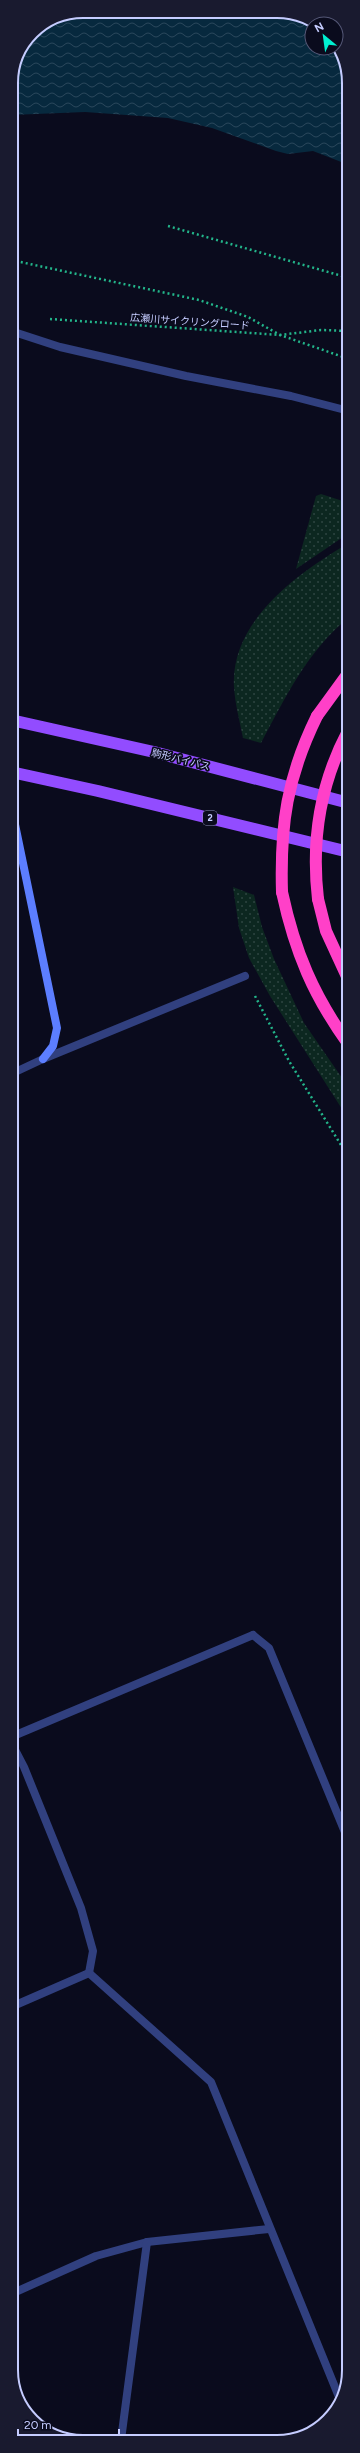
<svg xmlns="http://www.w3.org/2000/svg" width="360" height="2453" font-family="Figtree,'Noto Sans JP',sans-serif">
<style>
.grass{fill:url(#grass-dots)}
.water{fill:url(#water-waves)}
.lines{fill:none;stroke-linecap:round;stroke-linejoin:round}
.path{stroke:#23b58a;stroke-width:2.5;stroke-dasharray:2 3;stroke-linecap:butt}
.lane{stroke:#31407f;stroke-width:8}
.street{stroke:#31407f;stroke-width:8}
.secondary{stroke:#5c7eff;stroke-width:8}
.primary{stroke:#924cff;stroke-width:12}
.highway{stroke:#ff40c8;stroke-width:12}
.highway-bridge{stroke:#ff40c8;stroke-width:12}
.labels{text-anchor:middle;stroke-width:3.5;stroke-linejoin:round;paint-order:stroke}
.shield{fill:#0a0b1d;stroke:#8d92bb;stroke-width:1}
.shield-label{font-size:9px;font-weight:bold;fill:#c5ccff}
.street-label{font-size:10px;fill:#c5ccff;stroke:#0a0b1d}
.rim{fill:none;stroke:#c5ccff;stroke-width:2}
</style>
<defs>
<pattern id="grass-dots" width="8" height="8" patternUnits="userSpaceOnUse"><rect width="8" height="8" fill="#0c2720"/><path d="M2 2h.1M6 6h.1" fill="none" stroke="#2e4541" stroke-width="1.8" stroke-linecap="round"/></pattern>
<pattern id="water-waves" width="16" height="10" patternUnits="userSpaceOnUse"><rect width="16" height="10" fill="#07293e"/><path d="M0 5q4-4 8 0t8 0" fill="none" stroke="#2a475b"/></pattern>
</defs>
<rect width="100%" height="100%" fill="#0a0b1d"/>
<g class="grass">
<polygon points="321,494 349,503 349,533 296,569 316,496"/>
<path d="M349 543V617C307 652 286 696 261 743L243 738C240 722 235 704 234 687 230 621 299 572 349 543Z"/>
<polygon points="233,887 254,895 262,927 274,959 304,1023 349,1088 349,1120 270,996 249,958 239,928"/>
</g>
<path class="water" d="M83 11 296 13 313 24 312 48 336 47 349 78V165L313 151 288 154 276 151 212 128 168 118 85 112 11 115C11 76 13 34 56 16 64 13 74 13 83 11Z"/>
<g class="lines">
<g class="path">
<polyline points="168,226 349,278"/>
<polyline points="11,260 199,300 248,317 280,335 349,359"/>
<polyline points="50,319 280,335 321,330 349,331"/>
<polyline points="255,996 289,1061 349,1158"/>
</g>
<g class="lane">
<polyline points="11,331 60,347 186,376 291,396 349,411"/>
<polyline points="43,1059 245,976"/>
<polyline points="253,1635 269,1648 349,1842"/>
<polyline points="11,2294 96,2256 147,2242 269,2229"/>
</g>
<g class="street">
<polyline points="11,1074 43,1059"/>
<polyline points="11,1737 253,1635"/>
<polyline points="11,1742 24,1767 81,1908 93,1951 89,1973"/>
<polyline points="89,1973 211,2082 339,2397"/>
<polyline points="11,2007 89,1973"/>
<polyline points="121,2440 147,2242"/>
</g>
<polyline class="secondary" points="11,805 57,1028 53,1046 43,1059"/>
<g class="primary">
<polyline points="11,720 154,752 349,803"/>
<polyline points="11,772 98,791 349,852"/>
</g>
<g class="highway">
<polyline points="317,716 349,672"/>
<path d="M282 892C295 952 313 995 349 1045"/>
<polyline points="318,899 326,931 349,981"/>
</g>
<g class="highway-bridge">
<path d="M282 892C280 825 287 777 317 716"/>
<path d="M318 899C311 839 320 784 348 731"/>
</g>
</g>
<g class="labels">
<rect class="shield" x="203" y="811" width="14" height="14" rx="3"/>
<g class="shield-label">
<text x="210" y="821">2</text>
</g>
<g class="street-label">
<text transform="translate(190 321) rotate(4)" y="4">広瀬川サイクリングロード</text>
<text transform="translate(181 759) rotate(14)" y="4">駒形バイパス</text>
</g>
</g>
<path d="M0 0H360V2453H0ZM83 18H277A65 65 0 0 1 342 83V2370A65 65 0 0 1 277 2435H83A65 65 0 0 1 18 2370V83A65 65 0 0 1 83 18Z" fill="#191a2f" fill-rule="evenodd"/>
<path class="rim" d="M83 18H277A65 65 0 0 1 342 83V2370A65 65 0 0 1 277 2435H83A65 65 0 0 1 18 2370V83A65 65 0 0 1 83 18Z"/>
<g transform="translate(324 36) rotate(331)"><circle r="19" fill="#0a0b1d" stroke="#555877"/>
<path d="M0-3L7 15L0 10L-7 15Z" fill="#00f0d0"/>
<text y="-6" font-size="11" font-weight="bold" text-anchor="middle" fill="#c5ccff">N</text>
</g>
<path d="M18 2429v6h101v-6" fill="none" stroke="#c5ccff" stroke-width="2"/>
<text x="24" y="2429" font-size="12" fill="#c5ccff" stroke="#0a0b1d" stroke-width="3" paint-order="stroke">20 m</text>
</svg>
